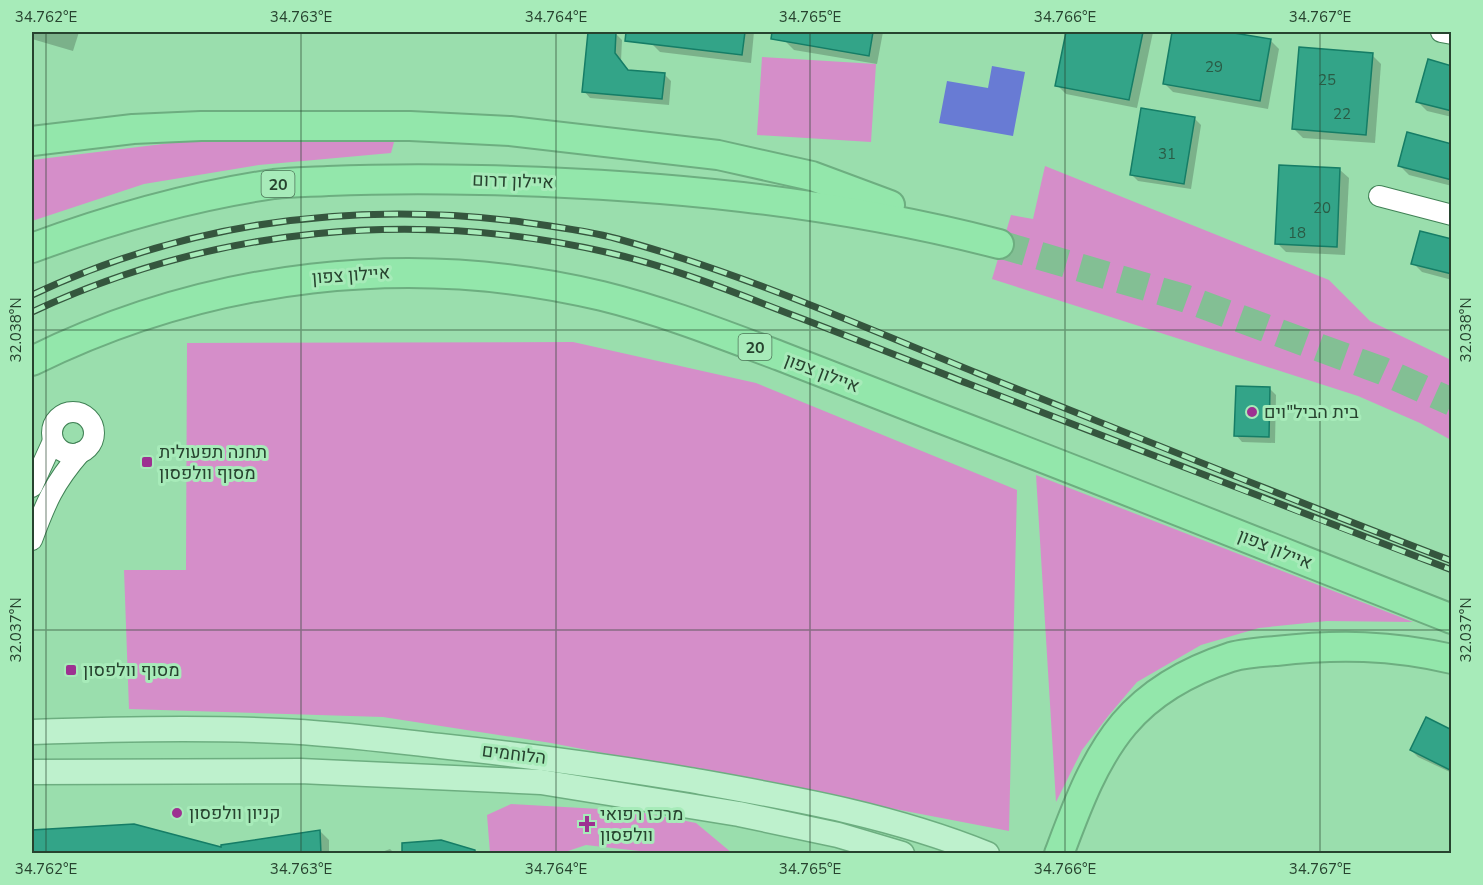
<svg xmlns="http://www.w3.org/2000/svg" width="1483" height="885" font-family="'Nunito Sans',Heebo,sans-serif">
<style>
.green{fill:#d58ec9}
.water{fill:#687bd4}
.shadow{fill:#0003}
.building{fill:#33a488;stroke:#157d66;stroke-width:1.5}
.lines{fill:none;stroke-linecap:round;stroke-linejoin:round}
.highway-tunnel{stroke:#83bf94;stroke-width:28;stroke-dasharray:28 14;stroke-linecap:butt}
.minor-casing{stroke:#408155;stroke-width:22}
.major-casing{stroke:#6dae80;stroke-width:27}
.highway-casing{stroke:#6dae80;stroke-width:32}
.minor{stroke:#fff;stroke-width:20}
.major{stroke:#bef1cd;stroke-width:24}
.highway{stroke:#93e7ab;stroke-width:28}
.rail-casing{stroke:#35563e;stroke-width:7}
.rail{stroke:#a7ebb9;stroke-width:4.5;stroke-dasharray:14;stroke-linecap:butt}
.ticks{fill:none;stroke:#27432f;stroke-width:1.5;stroke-opacity:0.45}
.poi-dot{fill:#9d3191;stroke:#a7ebb9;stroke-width:2}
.labels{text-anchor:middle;stroke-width:6;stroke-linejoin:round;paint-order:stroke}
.number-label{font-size:15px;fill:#2a5b45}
.shield{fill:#a7ebb9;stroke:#4d7558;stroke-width:1.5}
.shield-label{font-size:16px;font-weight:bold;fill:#27432f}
.street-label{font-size:18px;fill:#27432f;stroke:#a7ebb9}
.poi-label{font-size:18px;fill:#27432f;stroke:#a7ebb9;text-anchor:start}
.neatline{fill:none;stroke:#27432f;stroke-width:2}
.ticks-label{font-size:15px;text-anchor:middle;fill:#27432f}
</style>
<rect width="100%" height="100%" fill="#9adead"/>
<g class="green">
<polygon points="762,57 876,64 871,142 757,135"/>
<polygon points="212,138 317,138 394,142 391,153 259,165 144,184 32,221 32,160"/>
<polygon points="1045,166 1329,280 1370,321 1451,360 1451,440 1420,423 1358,396 992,279 1011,215 1033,219"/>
<polygon points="573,342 756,383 1017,490 1009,831 551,743 383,717 129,709 124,570 186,570 187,343"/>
<polygon points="1036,475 1413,622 1327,621 1259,628 1201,645 1137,682 1109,715 1082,750 1056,802"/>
<polygon points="511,804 635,811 696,823 732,853 657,853 586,845 562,853 490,853 487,815"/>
</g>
<polygon class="water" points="992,66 1025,72 1013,136 939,123 947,81 988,88"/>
<g class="shadow">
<polygon points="32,32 79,32 73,51 32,39"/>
<polygon points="589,32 615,33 622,40 621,61 629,71 664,74 671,81 669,105 590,98 584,91"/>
<polygon points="653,32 754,32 751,63 660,52 651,43"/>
<polygon points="787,32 883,32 877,64 794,50 785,41"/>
<polygon points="1068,32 1153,32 1137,108 1066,94 1057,85"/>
<polygon points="1174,32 1220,32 1270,40 1279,49 1268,109 1173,92 1164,83"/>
<polygon points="1372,55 1381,64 1375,143 1303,138 1294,129"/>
<polygon points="1452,67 1452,117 1427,111 1418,102"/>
<polygon points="1194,118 1201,125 1191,189 1138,181 1132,175"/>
<polygon points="1452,146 1452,186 1409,175 1400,166"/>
<polygon points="1340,170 1349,178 1345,255 1286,252 1277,243"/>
<polygon points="1452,241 1452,280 1422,272 1413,263"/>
<polygon points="1270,389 1276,395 1275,443 1242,442 1236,435"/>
<polygon points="1452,731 1452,773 1418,757 1411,750"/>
<polygon points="134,826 217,847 320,831 329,840 329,854 32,854 32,831"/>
<polygon points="390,849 395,854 378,854 379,853"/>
</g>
<g class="building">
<polygon points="588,32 616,32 615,53 628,70 665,73 662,99 582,92"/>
<polygon points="626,32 745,32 742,55 625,41"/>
<polygon points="772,32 873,32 869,56 771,39"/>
<polygon points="1066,32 1143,32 1129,100 1055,86"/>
<polygon points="1172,32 1228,32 1271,39 1260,101 1163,84"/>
<polygon points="1299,47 1373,53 1366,135 1292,129"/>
<polygon points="1428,59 1452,66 1452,111 1416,102"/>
<polygon points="1141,108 1195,117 1184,184 1130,175"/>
<polygon points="1407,132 1452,144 1452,180 1398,166"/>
<polygon points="1279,165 1340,168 1337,247 1275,244"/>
<polygon points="1420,231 1452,239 1452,274 1411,264"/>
<polygon points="1236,386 1270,387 1269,437 1234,436"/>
<polygon points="1426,717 1452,730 1452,771 1410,750"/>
<polygon points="134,824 221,847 221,845 320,830 321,854 32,854 32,830"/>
<polygon points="441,840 475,850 475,854 402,854 402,843"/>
</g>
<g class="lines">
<polyline class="highway-tunnel" points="999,244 1184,298 1383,371 1452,402"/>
<defs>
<g id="minor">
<polyline points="1441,32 1452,34"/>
<polyline points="1379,196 1452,215"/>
<circle cx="73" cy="433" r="21"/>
<polyline points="32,487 53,441"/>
<path d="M32 540C46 502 54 483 81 452"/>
</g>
<g id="major">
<path d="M32 732C114 729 197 727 280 731 333 733 386 740 440 746 523 755 607 766 690 780 791 798 891 815 987 854"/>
<polyline points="32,772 300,771 541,782 739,814 838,835 902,854"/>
</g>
<g id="highway">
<polyline points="32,141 133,129 201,126 410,126 510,131 718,155 812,176 890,205"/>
<path d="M32 248C111 219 191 196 274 184 292 182 311 182 328 181 379 179 430 179 481 180 657 184 828 200 999 244"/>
<path d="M32 361C209 274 410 250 602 296 663 311 721 334 780 356 831 376 882 396 934 416 1107 482 1279 551 1452 619"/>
<path d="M1059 854C1076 809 1093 761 1124 724 1151 692 1191 670 1231 657 1245 653 1261 652 1276 651 1338 644 1391 645 1452 659"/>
</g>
</defs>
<use href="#minor" class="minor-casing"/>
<use href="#major" class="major-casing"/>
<use href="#highway" class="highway-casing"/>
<use href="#minor" class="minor"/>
<use href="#major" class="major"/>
<use href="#highway" class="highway"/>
<defs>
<g id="rail">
<path d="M32 295C185 223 347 201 515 221 549 226 585 230 618 239 742 273 859 325 977 373 1135 436 1292 500 1452 561"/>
<path d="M32 312C213 227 415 208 610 253 671 267 729 290 787 313 848 336 908 360 969 384 1130 446 1290 509 1452 570"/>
</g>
</defs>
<use href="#rail" class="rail-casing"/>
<use href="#rail" class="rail"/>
</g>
<path class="ticks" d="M46 32V854M301 32V854M556 32V854M810 32V854M1065 32V854M1320 32V854M32 330H1452M32 630H1452"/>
<g class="poi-dot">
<circle cx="1252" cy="412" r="6"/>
<rect x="141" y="456" width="12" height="12" rx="3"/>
<rect x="65" y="664" width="12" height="12" rx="3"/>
<circle cx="177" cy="813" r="6"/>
<path d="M584 815h6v6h6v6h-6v6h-6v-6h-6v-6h6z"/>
</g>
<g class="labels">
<g class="number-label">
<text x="1214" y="72">29</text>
<text x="1327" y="85">25</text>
<text x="1342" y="119">22</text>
<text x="1167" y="159">31</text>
<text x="1322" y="213">20</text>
<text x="1297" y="238">18</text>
</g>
<g class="shield">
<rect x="261.5" y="171" width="33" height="26" rx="4.5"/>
<rect x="738.5" y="334" width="33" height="26" rx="4.5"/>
</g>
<g class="shield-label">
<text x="278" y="190">20</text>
<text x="755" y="353">20</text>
</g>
<g class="street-label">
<text transform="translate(513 181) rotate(2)" y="6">איילון דרום</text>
<text transform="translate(351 275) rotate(-4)" y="6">איילון צפון</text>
<text transform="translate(822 373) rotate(21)" y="6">איילון צפון</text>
<text transform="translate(1275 549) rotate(22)" y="6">איילון צפון</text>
<text transform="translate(514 754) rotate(7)" y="6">הלוחמים</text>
</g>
<g class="poi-label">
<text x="1264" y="418">בית הביל"וים</text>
<text x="159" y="458">תחנה תפעולית<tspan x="159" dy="21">מסוף וולפסון</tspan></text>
<text x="83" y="676">מסוף וולפסון</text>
<text x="189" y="819">קניון וולפסון</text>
<text x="600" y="820">מרכז רפואי<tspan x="600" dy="21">וולפסון</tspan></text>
</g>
</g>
<rect width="1483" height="885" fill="none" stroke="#a7ebb9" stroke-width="66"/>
<rect x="33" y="33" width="1417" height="819" class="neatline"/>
<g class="ticks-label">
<text x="46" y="22">34.762°E</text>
<text x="301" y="22">34.763°E</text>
<text x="556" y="22">34.764°E</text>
<text x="810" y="22">34.765°E</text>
<text x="1065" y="22">34.766°E</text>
<text x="1320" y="22">34.767°E</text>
<text transform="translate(16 330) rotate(-90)" y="5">32.038°N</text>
<text transform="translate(1466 330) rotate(-90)" y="5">32.038°N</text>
<text transform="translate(16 630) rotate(-90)" y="5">32.037°N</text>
<text transform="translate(1466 630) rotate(-90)" y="5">32.037°N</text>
<text x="46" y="874">34.762°E</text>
<text x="301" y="874">34.763°E</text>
<text x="556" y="874">34.764°E</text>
<text x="810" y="874">34.765°E</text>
<text x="1065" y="874">34.766°E</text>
<text x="1320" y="874">34.767°E</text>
</g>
</svg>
